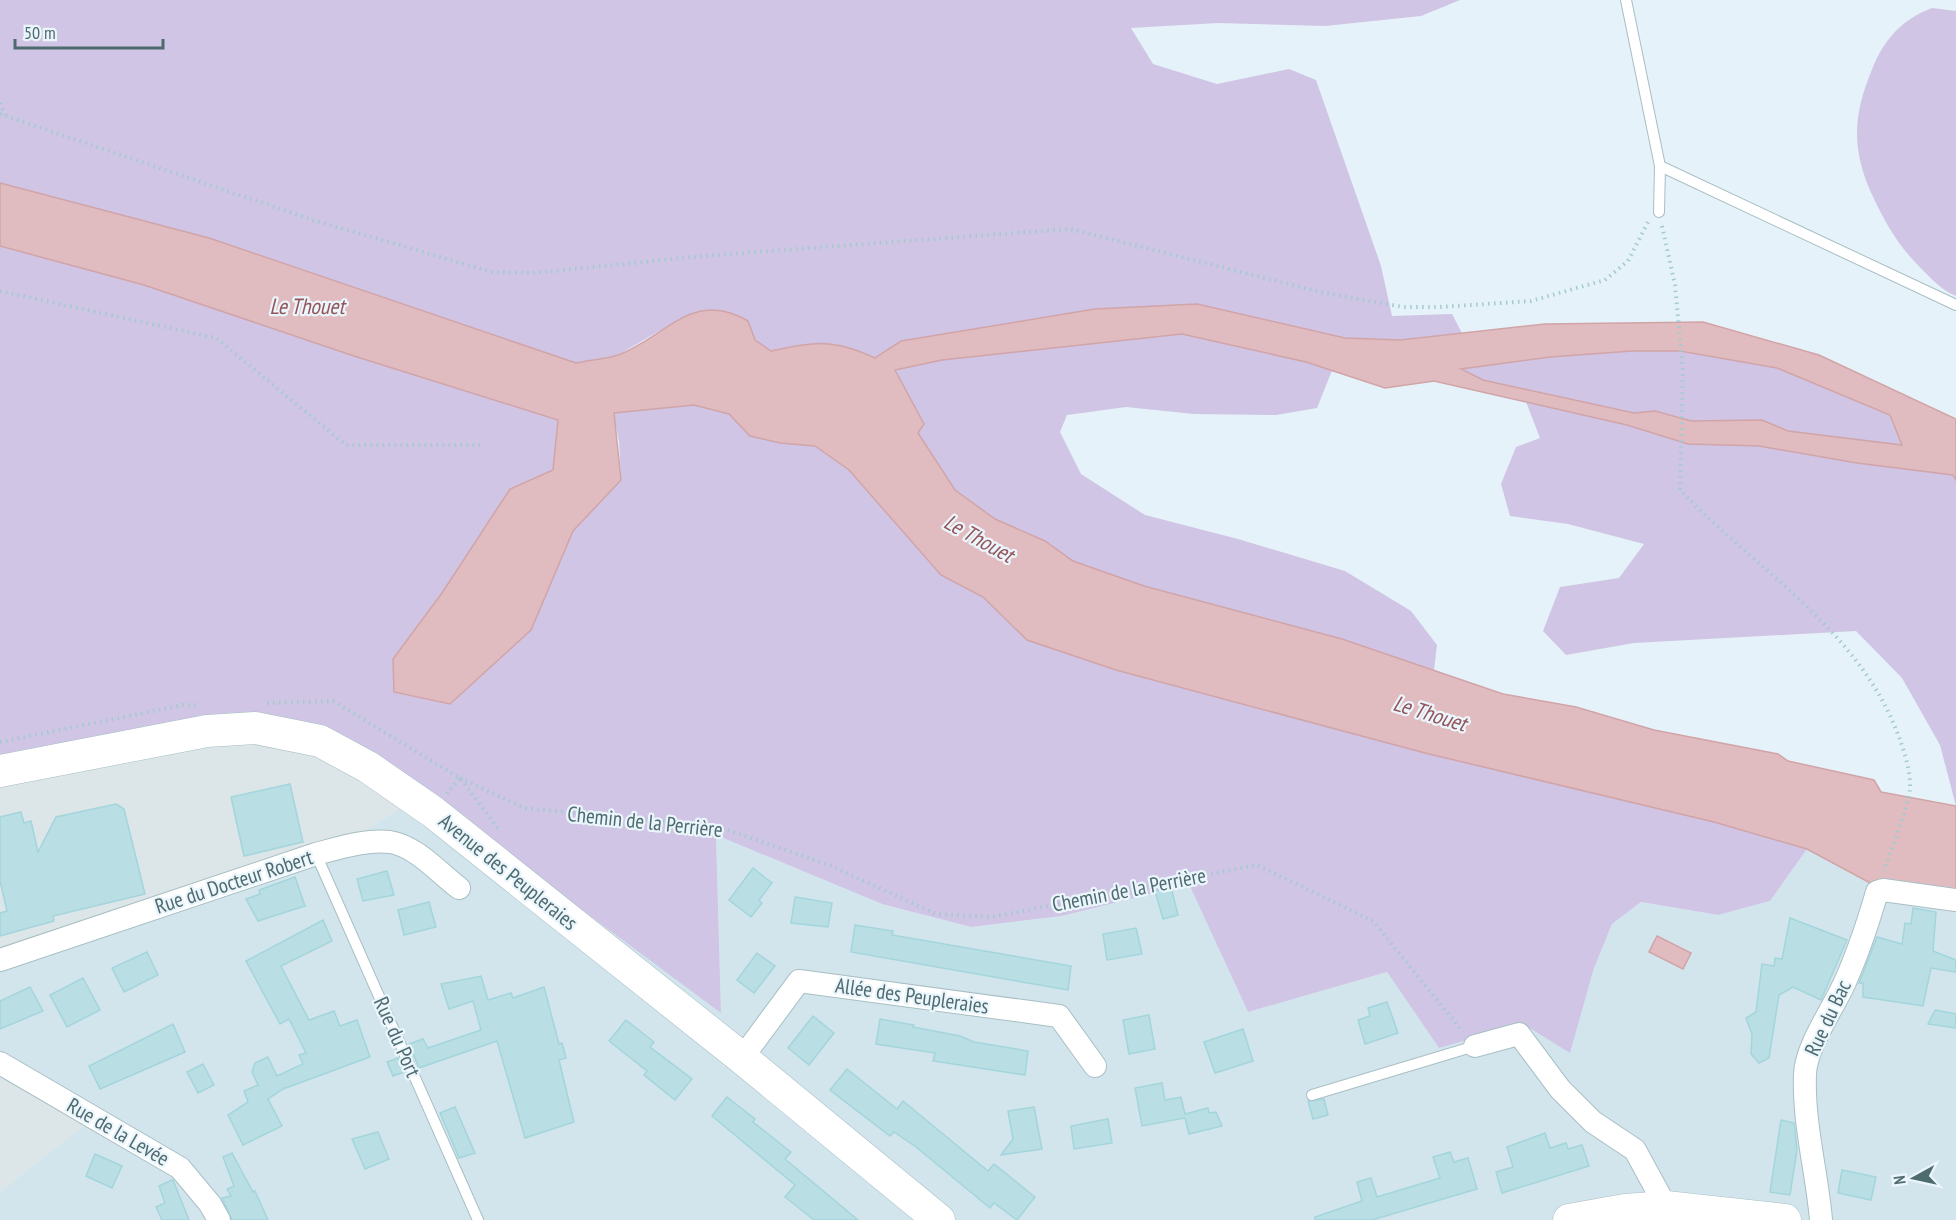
<svg xmlns="http://www.w3.org/2000/svg" width="1956" height="1220" font-family="'PT Sans Narrow',sans-serif">
<style>
.residential{fill:#d2e5ed}
.industrial{fill:#dce5e7}
.green{fill:#d0c5e5}
.water{fill:#e0bcc0;stroke:#d1a4a8;stroke-width:1.5;fill-rule:evenodd}
.building{fill:#b9dee4;stroke:#a3d5dc;stroke-width:1.5}
.lines{fill:none;stroke-linecap:round;stroke-linejoin:round}
.lane-casing{stroke:#a8bfc4;stroke-width:12}
.street-casing{stroke:#a8bfc4;stroke-width:24}
.secondary-casing{stroke:#a5bfc5;stroke-width:33}
.path{stroke:#a4cad0;stroke-width:4;stroke-dasharray:1.5 4.5;stroke-linecap:butt}
.lane{stroke:#fff;stroke-width:10}
.street{stroke:#fff;stroke-width:22}
.secondary{stroke:#fff;stroke-width:32}
.labels{text-anchor:middle;stroke-width:4.5;stroke-linejoin:round;paint-order:stroke}
.street-label{font-size:21px;fill:#4e6b6f;stroke:#ebf6fc}
.water-label{font-size:22px;font-style:italic;fill:#93545a;stroke:#ebf6fc}
</style>
<rect width="100%" height="100%" fill="#e5f2f9"/>
<polygon class="residential" points="424,794 721,1012 716,835 882,904 971,927 1062,916 1189,883 1248,1012 1387,972 1439,1048 1593,971 1612,924 1641,902 1718,915 1770,901 1807,849 1956,877 1956,1220 0,1220 0,1192 86,1124 0,1075 0,951"/>
<g class="industrial">
<polygon points="201,716 282,723 350,738 424,794 348,842 0,951 0,760"/>
<polygon points="0,1075 86,1124 0,1192"/>
</g>
<g class="green">
<path d="M0 0H1460L1421 16 1325 26 1218 23 1131 28 1153 64 1217 84 1289 69 1316 80 1381 266 1392 316 1452 314 1462 333 1400 340 1345 338 1317 408 1276 415 1194 414 1126 407 1067 415 1060 432 1081 474 1145 515 1238 539 1345 571 1411 611 1437 645 1434 670 1342 639 1144 586 1073 561 1045 541 995 519 955 490 918 433 924 423 896 374 901 342 875 358C833 338 815 342 771 351L755 340 659 331 618 355 576 363 558 420 553 470 510 489 442 593 393 659 450 704 531 630 573 531 621 480 619 441 613 413 694 405 729 414 750 436 780 443 815 446 849 470 941 575 983 597 1027 640 1116 670 1425 753 1714 822 1807 849 1770 901 1718 915 1641 902 1612 924 1593 971 1570 1053 1523 1024 1439 1048 1387 972 1248 1012 1189 884 1062 916 971 927 882 904 716 835 721 1013 350 738 282 723 201 716 0 760Z"/>
<path d="M1932 8 1956 11V296C1940 290 1926 273 1914 261 1897 243 1885 222 1874 199 1851 150 1852 117 1873 67 1885 38 1903 19 1932 8Z"/>
<polygon points="1632,351 1680,351 1777,368 1891,415 1903,445 1953,475 1956,480 1956,806 1940,745 1902,678 1856,631 1634,643 1566,655 1543,631 1560,587 1619,578 1644,544 1568,524 1510,516 1501,484 1516,447 1540,438 1526,402 1461,369 1550,357"/>
</g>
<g class="water">
<path d="M0 183 209 238 576 363C589 360 605 359 618 355 666 337 693 288 748 321L755 340 771 351C815 342 833 338 875 358L901 341 1095 309 1197 304 1345 338 1400 340 1545 324 1703 322 1819 355 1956 419V480L1953 475 1857 463 1759 446 1688 444 1627 425 1434 381 1385 388 1306 362 1182 334 942 360 895 370 924 424 918 433 955 490 995 519 1045 541 1073 561 1144 586 1342 639 1503 694 1576 707 1654 730 1778 754 1788 761 1874 780 1881 792 1956 806V891L1872 884 1807 849 1714 822 1425 753 1116 670 1027 640 983 597 941 575 849 470 815 446 780 443 750 436 729 414 694 405 614 413 621 480 573 531 531 630 450 704 394 692 393 659 442 593 510 489 553 470 558 420 354 356 144 285 0 246ZM1632 351H1680L1777 368 1890 415 1902 445 1788 431 1762 420 1691 421 1655 411 1634 413 1483 380 1461 369 1550 357Z"/>
<polygon points="1657,936 1691,953 1683,969 1649,952"/>
</g>
<g class="building">
<polygon points="290,784 303,842 244,856 231,797"/>
<polygon points="116,804 124,809 145,894 53,916 54,921 0,936 0,913 7,911 0,881 0,817 21,812 24,823 31,821 38,852 56,817"/>
<polygon points="753,868 772,883 759,900 762,903 751,917 729,900"/>
<polygon points="387,871 394,895 363,901 357,879"/>
<polygon points="295,877 305,906 258,921 246,899 260,894 259,890"/>
<polygon points="1171,887 1178,915 1163,919 1155,891"/>
<polygon points="795,897 832,903 828,927 791,923"/>
<polygon points="429,902 436,927 404,935 398,910"/>
<polygon points="1913,908 1936,912 1933,951 1956,960 1956,972 1931,968 1923,1006 1863,997 1863,983 1859,983 1877,937 1902,944 1905,923 1911,924"/>
<polygon points="1790,918 1847,940 1821,1000 1793,987 1779,995 1769,1058 1759,1063 1751,1054 1752,1034 1746,1018 1756,1012 1762,964 1774,966 1775,958 1782,959"/>
<polygon points="323,920 332,941 281,966 309,1020 334,1011 340,1026 357,1020 370,1057 283,1089 268,1099 282,1126 243,1145 228,1115 248,1102 244,1091 258,1085 252,1072 255,1063 268,1057 277,1076 303,1064 299,1055 306,1053 289,1019 280,1024 246,961"/>
<polygon points="855,925 893,931 892,935 1071,966 1068,990 851,952"/>
<polygon points="1136,928 1142,954 1107,960 1103,934"/>
<polygon points="147,952 158,975 124,992 112,968"/>
<polygon points="757,953 775,966 754,993 737,980"/>
<polygon points="481,976 488,1000 511,993 513,998 544,987 559,1044 562,1043 566,1058 559,1060 574,1122 525,1138 497,1041 419,1068 409,1044 423,1039 428,1048 481,1030 473,1001 449,1009 441,984"/>
<polygon points="83,978 100,1010 67,1027 50,995"/>
<polygon points="30,987 43,1011 0,1029 0,1001"/>
<polygon points="1387,1002 1398,1033 1365,1044 1358,1020 1370,1016 1368,1008"/>
<polygon points="1935,1010 1956,1014 1956,1028 1928,1024"/>
<polygon points="1149,1015 1155,1049 1129,1054 1123,1020"/>
<polygon points="813,1016 834,1033 809,1065 788,1048"/>
<polygon points="880,1019 914,1025 913,1027 960,1036 974,1042 1028,1051 1025,1075 933,1061 935,1053 876,1044"/>
<polygon points="626,1020 654,1042 650,1047 692,1079 675,1100 644,1075 647,1071 609,1041"/>
<polygon points="173,1024 185,1052 100,1089 89,1066"/>
<polygon points="1243,1029 1253,1061 1215,1073 1204,1042"/>
<polygon points="398,1058 404,1072 393,1076 387,1062"/>
<polygon points="203,1064 214,1085 198,1093 187,1072"/>
<polygon points="847,1069 897,1109 903,1101 988,1171 994,1164 1035,1197 1017,1220 994,1203 990,1208 916,1147 894,1132 890,1136 830,1090"/>
<polygon points="1162,1083 1165,1100 1181,1097 1185,1114 1208,1108 1209,1113 1216,1112 1222,1126 1189,1134 1185,1118 1142,1126 1135,1088"/>
<polygon points="727,1097 755,1119 753,1122 791,1152 785,1159 858,1220 814,1220 785,1197 795,1185 712,1116"/>
<polygon points="1324,1099 1328,1115 1313,1119 1308,1101"/>
<polygon points="455,1107 475,1153 459,1158 440,1113"/>
<polygon points="1034,1107 1042,1149 1001,1155 1013,1139 1008,1111"/>
<polygon points="1108,1119 1112,1143 1074,1149 1071,1126"/>
<polygon points="1781,1120 1794,1123 1797,1150 1790,1195 1770,1192"/>
<polygon points="378,1132 389,1159 365,1169 352,1139"/>
<polygon points="1545,1133 1550,1148 1566,1143 1568,1149 1582,1145 1589,1166 1502,1193 1496,1172 1513,1167 1507,1147"/>
<polygon points="1450,1152 1454,1162 1468,1158 1477,1189 1372,1220 1315,1220 1315,1217 1362,1201 1357,1182 1371,1178 1377,1197 1440,1178 1433,1157"/>
<polygon points="232,1153 253,1192 255,1191 268,1220 232,1220 222,1198 231,1196 227,1189 234,1186 223,1157"/>
<polygon points="95,1154 122,1166 112,1188 86,1176"/>
<polygon points="1842,1170 1876,1177 1871,1200 1838,1193"/>
<polygon points="172,1180 173,1180 189,1220 162,1220 156,1207 165,1203 159,1186"/>
</g>
<g class="lines">
<defs>
<g id="lane">
<polyline points="1626,0 1660,166 1659,212"/>
<polyline points="1660,166 1956,305"/>
<polyline points="316,854 478,1220"/>
<polyline points="1312,1095 1475,1046"/>
</g>
<g id="street">
<path d="M0 960 316 854C339 848 367 839 390 842 416 846 439 873 459 888"/>
<polyline points="1475,1046 1519,1034 1560,1089 1593,1122 1635,1150 1666,1207"/>
<polyline points="742,1058 799,981 1059,1016 1095,1066"/>
<polyline points="0,1063 180,1168 210,1204 219,1220"/>
<path d="M1821 1220C1817 1172 1803 1123 1805 1074 1806 1046 1833 1009 1845 982 1858 953 1868 923 1877 892L1883 890 1956 900"/>
</g>
<g id="secondary">
<polyline points="0,771 207,731 255,728 320,741 368,767 433,812 742,1058 939,1220"/>
<polyline points="1569,1220 1625,1210 1666,1207 1785,1220"/>
</g>
</defs>
<use href="#lane" class="lane-casing"/>
<use href="#street" class="street-casing"/>
<use href="#secondary" class="secondary-casing"/>
<g class="path">
<polyline points="0,103 5,115"/>
<polyline points="0,114 313,220 492,272 532,273 715,255 1070,229 1320,292 1403,307 1440,307 1531,301 1605,280 1628,261 1649,220"/>
<path d="M1662 226 1675 285 1683 371 1680 490C1756 570 1862 631 1900 740 1905 753 1911 774 1910 789 1908 808 1891 850 1884 871"/>
<polyline points="0,291 216,338 346,445 483,445"/>
<polyline points="267,703 333,701 460,778 500,831"/>
<polyline points="0,742 183,705 200,705"/>
<polyline points="460,778 524,808 719,827 829,865 936,914 992,917 1257,865 1373,921 1463,1032"/>
<polyline points="447,794 460,778"/>
</g>
<use href="#lane" class="lane"/>
<use href="#street" class="street"/>
<use href="#secondary" class="secondary"/>
</g>
<g class="labels">
<g class="street-label">
<text transform="translate(645 822) rotate(6)" y="7">Chemin de la Perrière</text>
<text transform="translate(508 872) rotate(39)" y="7">Avenue des Peupleraies</text>
<text transform="translate(234 882) rotate(-18)" y="7">Rue du Docteur Robert</text>
<text transform="translate(1129 890) rotate(-11)" y="7">Chemin de la Perrière</text>
<text transform="translate(912 996) rotate(8)" y="7">Allée des Peupleraies</text>
<text transform="translate(1828 1018) rotate(-65)" y="7">Rue du Bac</text>
<text transform="translate(397 1037) rotate(66)" y="7">Rue du Port</text>
<text transform="translate(118 1132) rotate(30)" y="7">Rue de la Levée</text>
</g>
<g class="water-label">
<text x="307" y="314">Le Thouet</text>
<text transform="translate(979 538) rotate(29)" y="8">Le Thouet</text>
<text transform="translate(1430 713) rotate(17)" y="8">Le Thouet</text>
</g>
</g>
<g transform="translate(1914 1178) rotate(262)" stroke="#ebf6fc" stroke-width="4.5" paint-order="stroke">
<path d="M0-4.5L10 22L0 15L-10 22Z" fill="#4e6b6f"/>
<text y="-9" font-size="16" font-weight="bold" text-anchor="middle" fill="#4e6b6f">N</text>
</g>
<path d="M15 39v9h148v-9" fill="none" stroke="#4e6b6f" stroke-width="3"/>
<text x="24" y="39" font-size="18" fill="#4e6b6f" stroke="#ebf6fc" stroke-width="4.5" paint-order="stroke">50 m</text>
</svg>
